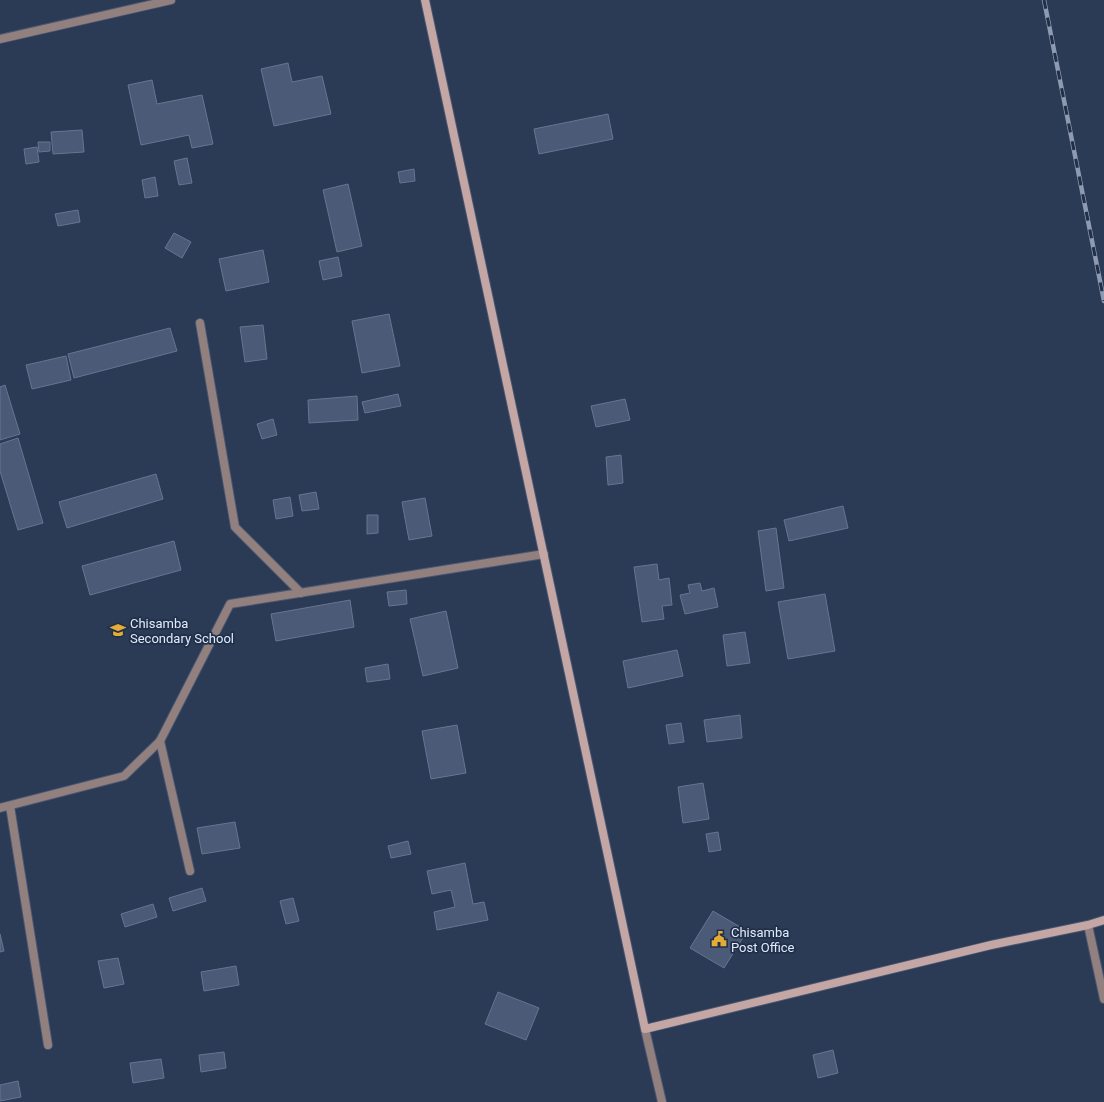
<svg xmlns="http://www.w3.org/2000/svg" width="1104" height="1102" font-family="Roboto,sans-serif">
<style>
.building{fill:#4a5a77;stroke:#657693}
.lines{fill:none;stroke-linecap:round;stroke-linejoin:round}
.service-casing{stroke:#485670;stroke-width:10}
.minor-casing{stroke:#485670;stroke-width:10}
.secondary-casing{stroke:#485670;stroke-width:10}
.service{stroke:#92807f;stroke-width:8}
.minor{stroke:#92807f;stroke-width:8}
.secondary{stroke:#c4a6a5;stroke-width:8}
.rail-casing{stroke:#8e9ab0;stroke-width:4.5}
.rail{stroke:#213049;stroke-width:3;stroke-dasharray:9;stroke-linecap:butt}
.labels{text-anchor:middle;stroke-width:3.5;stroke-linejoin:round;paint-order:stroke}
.poi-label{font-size:13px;fill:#e1eafc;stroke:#213049;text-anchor:start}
</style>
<rect width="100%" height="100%" fill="#2b3a55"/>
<g class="building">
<polygon points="288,63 292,82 322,76 331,114 274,126 261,69"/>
<polygon points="152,80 157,104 202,95 213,144 192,148 189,135 141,145 128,85"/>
<polygon points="608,114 613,139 539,154 534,129"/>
<polygon points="82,130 84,152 53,154 51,132"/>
<polygon points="38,142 50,142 50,151 39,152"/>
<polygon points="37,147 39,162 26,164 24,149"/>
<polygon points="187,158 192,183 179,185 174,161"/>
<polygon points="414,169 415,181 400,183 398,172"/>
<polygon points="155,177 158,196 145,198 142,180"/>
<polygon points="348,184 362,246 337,252 323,190"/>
<polygon points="78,210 80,222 58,226 55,214"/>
<polygon points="174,233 191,242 182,258 165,248"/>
<polygon points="263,250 269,282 226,291 219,259"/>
<polygon points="338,257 342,276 323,280 319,261"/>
<polygon points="389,314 400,366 362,373 352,321"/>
<polygon points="263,325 267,359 245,362 240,327"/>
<polygon points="170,328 177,351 74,378 68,354"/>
<polygon points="66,356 71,380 32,389 26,365"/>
<polygon points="5,385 20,434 0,440 0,387"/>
<polygon points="398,394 401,406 365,413 362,402"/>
<polygon points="357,396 358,420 309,423 308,400"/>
<polygon points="625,399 630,420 596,427 591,406"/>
<polygon points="273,419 277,435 262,439 257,424"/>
<polygon points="18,438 43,523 18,530 0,471 0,444"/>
<polygon points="621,455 623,483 608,485 606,457"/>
<polygon points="156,474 163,499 67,528 59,502"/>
<polygon points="316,492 319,509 302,511 299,495"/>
<polygon points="290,497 293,516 276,519 273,500"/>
<polygon points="425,498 432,536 409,540 402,502"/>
<polygon points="843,506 848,528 789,541 784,520"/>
<polygon points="367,515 378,515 378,533 367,534"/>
<polygon points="776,528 784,588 766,591 758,531"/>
<polygon points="174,541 181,570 90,595 82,566"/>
<polygon points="657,564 659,580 669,578 672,605 662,606 664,619 642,622 634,567"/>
<polygon points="700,583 702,591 714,588 718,607 685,614 680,595 690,593 688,585"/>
<polygon points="406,590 407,604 389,606 387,592"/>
<polygon points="825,594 835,651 788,659 778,602"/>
<polygon points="350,600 354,627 276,641 271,614"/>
<polygon points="446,611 458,668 423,676 410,619"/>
<polygon points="745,632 750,663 727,666 723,635"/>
<polygon points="677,650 683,676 628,688 623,661"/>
<polygon points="388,664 390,679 367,682 365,668"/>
<polygon points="740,715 742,738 707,742 704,720"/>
<polygon points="681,723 684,742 669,744 666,725"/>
<polygon points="457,725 466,773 431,779 422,731"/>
<polygon points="703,783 709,819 683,823 678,787"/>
<polygon points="235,822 240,848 202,854 197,828"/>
<polygon points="718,832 721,850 709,852 706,834"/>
<polygon points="408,841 411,854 391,858 388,846"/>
<polygon points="465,863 473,904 484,902 488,920 437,930 434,912 455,907 451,890 432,894 427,871"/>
<polygon points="202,888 206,901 173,911 169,898"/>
<polygon points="293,898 299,921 286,924 280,901"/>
<polygon points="153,904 157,917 125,927 121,914"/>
<polygon points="713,911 747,931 724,968 690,948"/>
<polygon points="0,934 4,951 0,952"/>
<polygon points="118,958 124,984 104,988 98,961"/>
<polygon points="236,966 239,985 204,991 201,972"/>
<polygon points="498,992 539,1008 526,1040 485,1024"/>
<polygon points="833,1050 838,1073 818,1078 813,1055"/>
<polygon points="224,1052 226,1068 201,1072 199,1055"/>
<polygon points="161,1059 164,1078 133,1083 130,1063"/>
<polygon points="18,1081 21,1097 0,1101 0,1085"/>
</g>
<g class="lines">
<defs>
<g id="service">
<polyline points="200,323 235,527 301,593"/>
<polyline points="160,741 190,871"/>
<polyline points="10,806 48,1045"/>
<polyline points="0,808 124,776 160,741 230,604 544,554"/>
</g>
<g id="minor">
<polyline points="0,39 171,0"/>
<polyline points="1088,925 1104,999"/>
<polyline points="645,1029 662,1102"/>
</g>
<polyline id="secondary" points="425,0 645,1029 991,945 1088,925 1104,920"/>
</defs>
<use href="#service" class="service-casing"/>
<use href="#minor" class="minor-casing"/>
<use href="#secondary" class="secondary-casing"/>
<use href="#service" class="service"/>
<use href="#minor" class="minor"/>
<use href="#secondary" class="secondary"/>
<defs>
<polyline id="rail" points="1044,0 1104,301"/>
</defs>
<use href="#rail" class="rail-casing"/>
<use href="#rail" class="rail"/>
</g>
<defs>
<symbol id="school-bare" viewBox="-9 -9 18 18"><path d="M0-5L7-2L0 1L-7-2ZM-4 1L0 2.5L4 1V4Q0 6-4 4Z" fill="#e5ad36" stroke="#213049" stroke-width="2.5" paint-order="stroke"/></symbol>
<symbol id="civic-bare" viewBox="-9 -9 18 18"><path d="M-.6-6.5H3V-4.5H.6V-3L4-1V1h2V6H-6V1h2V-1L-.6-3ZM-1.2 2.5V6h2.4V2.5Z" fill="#e5ad36" stroke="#213049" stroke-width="2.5" paint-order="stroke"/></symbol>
</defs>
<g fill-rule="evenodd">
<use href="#school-bare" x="107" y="619" width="22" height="22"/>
<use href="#civic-bare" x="708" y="928" width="22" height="22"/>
</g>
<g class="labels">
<g class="poi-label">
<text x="130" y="628">Chisamba<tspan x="130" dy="15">Secondary School</tspan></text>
<text x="731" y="937">Chisamba<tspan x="731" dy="15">Post Office</tspan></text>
</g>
</g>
</svg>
